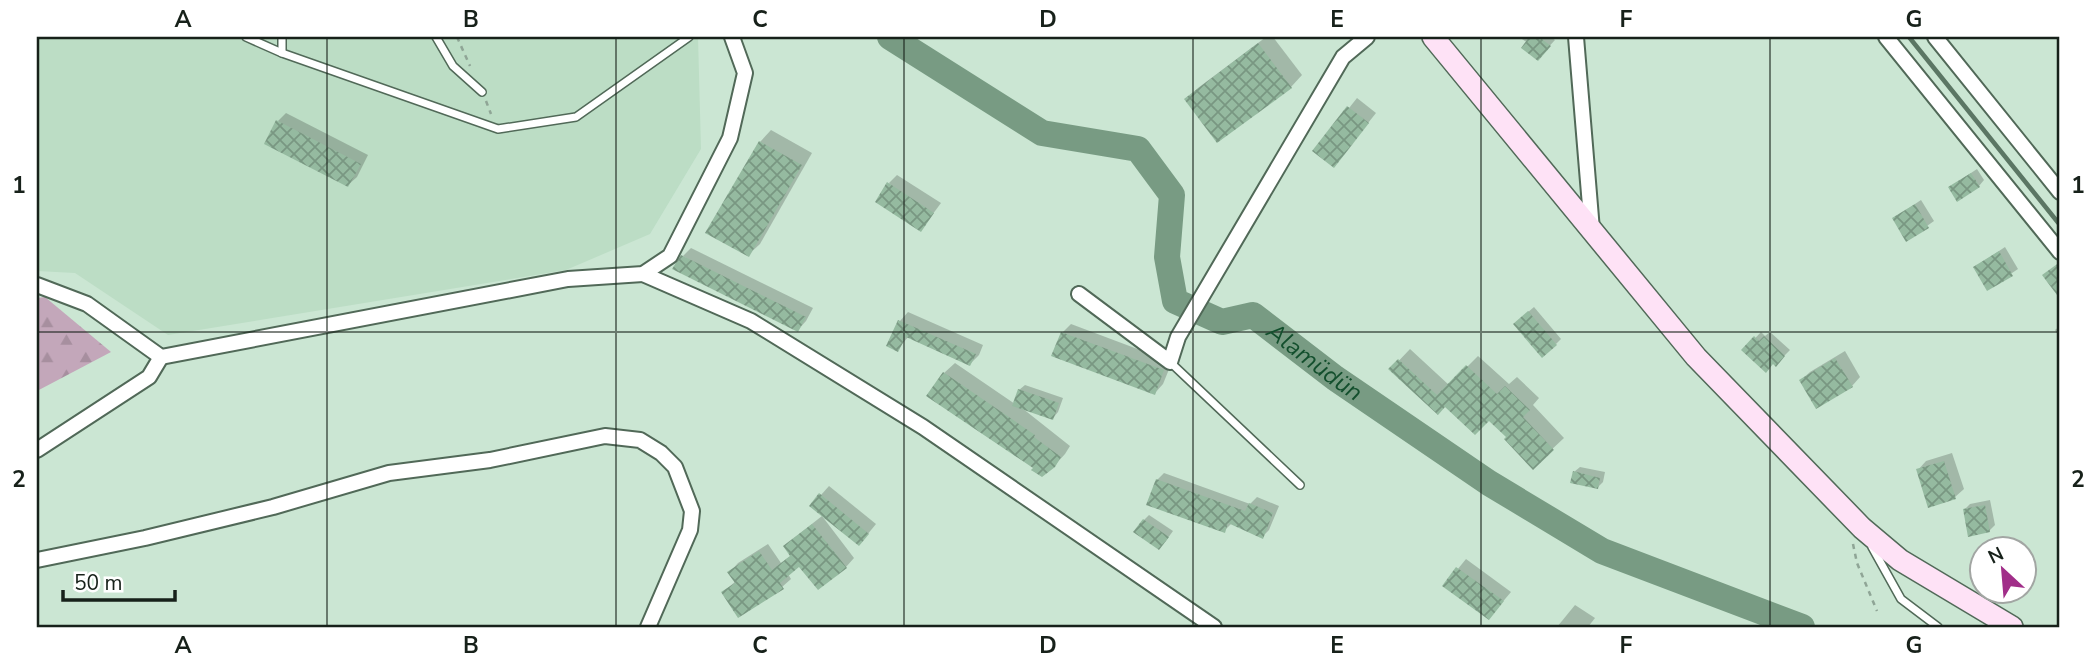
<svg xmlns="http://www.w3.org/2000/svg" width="2097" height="664" font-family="'Nunito Sans',sans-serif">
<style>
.built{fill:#bcddc5}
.forest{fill:url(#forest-firs)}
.shadow{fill:#0003}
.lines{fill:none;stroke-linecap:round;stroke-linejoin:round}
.stream{stroke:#5b7664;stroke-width:4.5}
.river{stroke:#789b83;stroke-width:26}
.building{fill:url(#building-cross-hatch)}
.lane-casing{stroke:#516958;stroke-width:10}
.street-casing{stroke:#516958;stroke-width:18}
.secondary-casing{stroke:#516958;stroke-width:24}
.path{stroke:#8fa596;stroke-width:2.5;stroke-dasharray:5 5;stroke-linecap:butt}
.lane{stroke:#fff;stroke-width:7}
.street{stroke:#fff;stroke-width:14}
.secondary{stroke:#fee2f6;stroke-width:21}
.grid{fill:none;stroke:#17211a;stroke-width:2;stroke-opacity:0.55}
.labels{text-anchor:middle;stroke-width:5;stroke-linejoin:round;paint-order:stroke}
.water-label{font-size:24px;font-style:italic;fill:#134f2d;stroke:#fff}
.neatline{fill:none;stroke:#17211a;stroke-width:2.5}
.grid-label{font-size:23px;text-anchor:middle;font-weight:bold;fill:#17211a}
</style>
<defs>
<pattern id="forest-firs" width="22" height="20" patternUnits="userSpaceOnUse" patternTransform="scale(1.75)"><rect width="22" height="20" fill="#c3a7ba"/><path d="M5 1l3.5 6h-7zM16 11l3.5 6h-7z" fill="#a78f9f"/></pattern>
<pattern id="building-cross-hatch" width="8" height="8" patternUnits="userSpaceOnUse" patternTransform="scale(1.75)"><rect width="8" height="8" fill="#95baa0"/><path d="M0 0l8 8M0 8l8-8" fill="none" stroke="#799782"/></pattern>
</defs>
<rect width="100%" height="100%" fill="#cbe6d3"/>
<polygon class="built" points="37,37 698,37 701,149 650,234 566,270 168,335 75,273 37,271"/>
<polygon class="forest" points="45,297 111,352 37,391 37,298"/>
<g class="shadow">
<polygon points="1266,37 1273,37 1302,75 1291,87 1186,99 1198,88"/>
<polygon points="1519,37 1551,37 1555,40 1543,53"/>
<polygon points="1357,98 1376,113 1334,166 1315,151"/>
<polygon points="286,113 368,155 357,177 348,185 278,121"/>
<polygon points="771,130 812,153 760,244 748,255 760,142"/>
<polygon points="1977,169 1984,180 1979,186 1950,187"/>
<polygon points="897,175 941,203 921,230 889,183"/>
<polygon points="1921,200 1934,221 1907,240 1894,218"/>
<polygon points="2005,247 2018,269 1988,289 1975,267"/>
<polygon points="691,248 813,308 806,321 798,330 683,256"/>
<polygon points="1534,307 1561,339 1556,344 1520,319"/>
<polygon points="908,312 983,345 979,355 970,364 909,336 897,350 900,321"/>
<polygon points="1071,324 1172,362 1163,384 1155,393 1062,333"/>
<polygon points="2060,326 2060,338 2055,330"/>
<polygon points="1761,332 1765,336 1770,332 1790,350 1776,364 1744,350"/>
<polygon points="1410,349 1449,385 1478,356 1509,384 1517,377 1539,398 1533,405 1564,438 1533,467 1509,436 1489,418 1446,405 1391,369"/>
<polygon points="1845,351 1860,377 1852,386 1801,380 1810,372"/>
<polygon points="955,363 1015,404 1019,390 1025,385 1063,398 1058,412 1053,418 1022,408 1070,446 1065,454 1054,466 1035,468 944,373"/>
<polygon points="1952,453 1964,489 1955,497 1918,470 1926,461"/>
<polygon points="1580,467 1605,472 1603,482 1597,488 1574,472"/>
<polygon points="1164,473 1250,504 1257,497 1279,506 1269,530 1262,537 1232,523 1224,531 1157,480"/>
<polygon points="829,486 876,524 867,535 821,495"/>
<polygon points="1990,500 1995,525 1989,531 1965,509 1970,504"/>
<polygon points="1149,515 1173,531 1165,542 1144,520"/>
<polygon points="822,516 854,558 846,567 800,565 788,574 791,579 782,587 723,592 736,581 730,572 738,563 768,544 781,563 792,555 794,538"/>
<polygon points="1466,559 1511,592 1489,618 1444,586"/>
<polygon points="1575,605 1595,618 1588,627 1557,627"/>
</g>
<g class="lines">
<polyline class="stream" points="1909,37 2060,225"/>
<path class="river" id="s1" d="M890 37 1042 133 1138 149 1172 195 1167 257 1175 301 1222 322 1253 315 1335 378 1489 483 1602 551 1802 627"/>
</g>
<g class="building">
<polygon points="1529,37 1539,37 1551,46 1538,61 1521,48"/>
<polygon points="1258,43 1292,88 1217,143 1184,99"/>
<polygon points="1347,106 1369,123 1334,168 1312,151"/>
<polygon points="276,120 361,164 348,187 264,144"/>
<polygon points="759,141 802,165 749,257 705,233"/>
<polygon points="1971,173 1980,187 1957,202 1948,187"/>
<polygon points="887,182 934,213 921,232 875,202"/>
<polygon points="1915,204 1929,228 1906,242 1892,218"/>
<polygon points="1999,251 2013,276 1987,291 1973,267"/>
<polygon points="681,255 806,317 798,332 672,269"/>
<polygon points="2060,262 2060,299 2042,275"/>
<polygon points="1528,311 1557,345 1542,358 1513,324"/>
<polygon points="898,320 976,354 970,366 906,337 898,352 886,346"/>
<polygon points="1061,332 1164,370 1155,395 1051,356"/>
<polygon points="1754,336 1759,341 1764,336 1785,356 1776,367 1773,364 1766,373 1741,350"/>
<polygon points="1835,358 1853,387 1816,409 1799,380"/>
<polygon points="1398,359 1437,395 1466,365 1497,394 1505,386 1530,410 1523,417 1554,450 1533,470 1504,439 1506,437 1489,421 1475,435 1445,407 1438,415 1388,369"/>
<polygon points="943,372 1035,435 1034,437 1061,457 1055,467 1042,477 1031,470 1033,468 926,396"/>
<polygon points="1018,389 1059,403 1053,420 1012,406"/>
<polygon points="1944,461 1956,499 1928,508 1916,469"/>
<polygon points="1573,471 1600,478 1598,489 1570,483"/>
<polygon points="1156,479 1245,511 1249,503 1273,513 1263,539 1228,523 1225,533 1146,505"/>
<polygon points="819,493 869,534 859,546 809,506"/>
<polygon points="1985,505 1990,532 1968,537 1963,509"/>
<polygon points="1143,519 1169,537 1159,550 1133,532"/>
<polygon points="812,524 847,568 818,590 799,567 780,583 784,589 738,618 721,592 735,583 727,572 759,551 772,570 790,556 783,546"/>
<polygon points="1456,567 1504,601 1489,620 1442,586"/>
</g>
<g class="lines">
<defs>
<g id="lane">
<polyline points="246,37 282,53 498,129 576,117 689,37"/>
<polyline points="436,37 453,66 482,92"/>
<polyline points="282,53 282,37"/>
<polyline points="1170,362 1300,485"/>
<polyline points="1872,547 1901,599 1938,627"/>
</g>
<g id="street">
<polyline points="1576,37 1592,230"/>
<polyline points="1886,37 2060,252"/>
<polyline points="1935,37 2060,192"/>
<polyline points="643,274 751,321 923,427 1214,627"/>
<polyline points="37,285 87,304 161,357 568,279 643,274 670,256 730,138 745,73 732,37"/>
<polyline points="1079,294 1170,362 1178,337 1343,57 1367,37"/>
<polyline points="37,450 149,377 161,357"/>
<polyline points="37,560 145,538 273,507 389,473 490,460 605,436 640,440 661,453 675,467 692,511 690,530 648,627"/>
</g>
<polyline id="secondary" points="1433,37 1696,357 1862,528 1900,560 2012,627"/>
</defs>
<use href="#lane" class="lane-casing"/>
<use href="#street" class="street-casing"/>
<use href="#secondary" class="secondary-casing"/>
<g class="path">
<polyline points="457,37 470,66"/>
<polyline points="486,101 491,114"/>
<polyline points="1853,544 1857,563 1877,611"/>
</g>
<use href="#lane" class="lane"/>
<use href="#street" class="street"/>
<use href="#secondary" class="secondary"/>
</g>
<path class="grid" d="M327 37V627M616 37V627M904 37V627M1193 37V627M1481 37V627M1770 37V627M37 332H2060"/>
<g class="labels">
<g class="water-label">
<text dy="8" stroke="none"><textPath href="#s1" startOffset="602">Alamüdün</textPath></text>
</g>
</g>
<rect width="2097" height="664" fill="none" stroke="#ffffff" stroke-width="77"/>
<g transform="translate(2003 570) rotate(334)"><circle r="33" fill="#ffffff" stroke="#a2a6a3" stroke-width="2"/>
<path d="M0-5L12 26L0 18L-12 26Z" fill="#a12e89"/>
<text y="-10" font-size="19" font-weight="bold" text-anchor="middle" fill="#17211a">N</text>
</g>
<path d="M63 590v10h112v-10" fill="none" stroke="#17211a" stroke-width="3.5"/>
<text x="74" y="590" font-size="21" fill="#17211a" stroke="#ffffff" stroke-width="5" paint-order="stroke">50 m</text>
<rect x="38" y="38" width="2020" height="588" class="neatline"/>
<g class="grid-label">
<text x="183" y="27">A</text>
<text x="471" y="27">B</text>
<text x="760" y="27">C</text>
<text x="1048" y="27">D</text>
<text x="1337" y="27">E</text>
<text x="1626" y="27">F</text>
<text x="1914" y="27">G</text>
<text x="19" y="193">1</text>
<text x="2078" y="193">1</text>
<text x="19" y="487">2</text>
<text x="2078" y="487">2</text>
<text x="183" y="653">A</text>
<text x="471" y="653">B</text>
<text x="760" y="653">C</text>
<text x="1048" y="653">D</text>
<text x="1337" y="653">E</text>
<text x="1626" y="653">F</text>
<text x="1914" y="653">G</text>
</g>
</svg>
